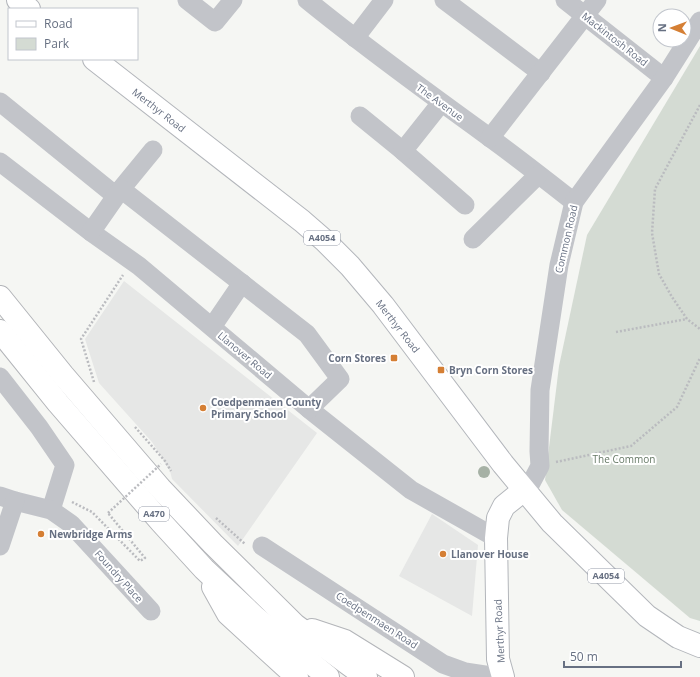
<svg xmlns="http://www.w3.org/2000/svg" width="700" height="677" font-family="'Open Sans',sans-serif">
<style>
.built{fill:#e6e7e6}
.green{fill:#d4dbd3}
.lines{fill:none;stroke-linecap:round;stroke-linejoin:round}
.major-casing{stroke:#b3b6bb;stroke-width:24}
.highway-casing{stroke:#b3b5b9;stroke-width:24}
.path{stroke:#babbbf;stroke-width:2.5;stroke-dasharray:2 2;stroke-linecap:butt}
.minor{stroke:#c2c4c9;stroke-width:19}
.major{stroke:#fff;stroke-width:22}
.highway{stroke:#fff;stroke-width:22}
.path-bridge{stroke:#babbbf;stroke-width:2.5;stroke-dasharray:2 2;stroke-linecap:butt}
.tree{fill:#a6b1a5}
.poi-dot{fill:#d57f34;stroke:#fff;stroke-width:1.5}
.labels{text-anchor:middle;stroke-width:4;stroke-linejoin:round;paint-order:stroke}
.shield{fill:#fff;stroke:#959ba8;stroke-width:1}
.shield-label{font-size:9px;font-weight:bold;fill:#677082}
.street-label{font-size:10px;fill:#677082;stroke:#fff}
.poi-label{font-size:10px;font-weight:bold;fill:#677082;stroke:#fff;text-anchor:start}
.park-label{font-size:10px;fill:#667966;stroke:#fff}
</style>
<rect width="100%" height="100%" fill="#f5f6f3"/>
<g class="built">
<polygon points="124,281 317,433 238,546 172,479 170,471 152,442 99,383 85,339"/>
<polygon points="432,514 478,545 472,616 399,576"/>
</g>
<polygon class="green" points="700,46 700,621 690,618 562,510 545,480 559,366 587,235"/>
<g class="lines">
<defs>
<g id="major">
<polyline points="18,0 29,9"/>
<polyline points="94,59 302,221 325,241 350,266 383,305 503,464 552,523 647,616 678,637 700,646"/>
<polyline points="503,677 498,659 496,538 498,518 504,506 524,490"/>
</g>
<g id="highway">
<polyline points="0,297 63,375 160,488 213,544 295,625 366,677"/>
<polyline points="0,331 58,403 161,522 204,569 255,617 328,677"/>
<polyline points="213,587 228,614 297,677"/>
<polyline points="312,630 345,641 403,677"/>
</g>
</defs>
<use href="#major" class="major-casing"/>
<use href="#highway" class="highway-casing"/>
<g class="path">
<polyline points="700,105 655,189 652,233 659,274 672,297 687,319 700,329"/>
<polyline points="616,332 687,319"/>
<polyline points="94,382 81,339 123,275"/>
<polyline points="135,427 165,461 171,471"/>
<polyline points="556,462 631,446 677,407 700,358"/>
<polyline points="72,502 92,512 140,561 145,558 108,513"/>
<polyline points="216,518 245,544"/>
</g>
<g class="minor">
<polyline points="187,0 215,22 233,0"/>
<path d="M307 0C366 48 428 93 489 137 518 158 546 180 574 202"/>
<polyline points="444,0 541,73"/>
<polyline points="565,0 664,78"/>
<polyline points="355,38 384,0"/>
<polyline points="0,102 116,196"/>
<polyline points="360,116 403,151 465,205"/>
<polyline points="490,138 597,0"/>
<polyline points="403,151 441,103"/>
<polyline points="0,162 91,232 139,266 309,409 411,490 496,538"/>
<polyline points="121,189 153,150"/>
<polyline points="91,232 121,189 307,334 340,379 309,409"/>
<polyline points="473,239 538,175"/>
<polyline points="212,327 242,283"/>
<polyline points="0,377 39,427 65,465 51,510"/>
<polyline points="524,490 531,483 540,466 539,451 540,390 559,265 574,202 664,78 700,21"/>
<polyline points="0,496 15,501 51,510 71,524 151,611"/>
<polyline points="0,546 15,501"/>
<polyline points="262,546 443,664 465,672 498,677"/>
</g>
<use href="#major" class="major"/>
<use href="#highway" class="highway"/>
<polyline class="path-bridge" points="108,513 161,464"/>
</g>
<circle class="tree" cx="484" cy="472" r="6"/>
<g class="poi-dot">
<rect x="390" y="354" width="8" height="8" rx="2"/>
<rect x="437" y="366" width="8" height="8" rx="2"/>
<circle cx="203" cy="408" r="4"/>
<circle cx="41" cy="534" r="4"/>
<circle cx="443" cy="554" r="4"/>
</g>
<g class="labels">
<g class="shield">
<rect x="304" y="231" width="36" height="14" rx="3"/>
<rect x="139" y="507" width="30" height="14" rx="3"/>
<rect x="588" y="569" width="36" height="14" rx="3"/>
</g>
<g class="shield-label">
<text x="322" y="241">A4054</text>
<text x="154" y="517">A470</text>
<text x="606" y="579">A4054</text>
</g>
<g class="street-label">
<text transform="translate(615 39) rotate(38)" y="4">Mackintosh Road</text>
<text transform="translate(440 102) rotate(36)" y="4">The Avenue</text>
<text transform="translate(159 110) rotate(38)" y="4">Merthyr Road</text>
<text transform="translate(566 239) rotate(-77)" y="4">Common Road</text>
<text transform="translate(398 326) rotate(52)" y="4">Merthyr Road</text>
<text transform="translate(245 355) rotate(40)" y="4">Llanover Road</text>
<text transform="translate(119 576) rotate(48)" y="4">Foundry Place</text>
<text transform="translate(377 620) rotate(33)" y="4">Coedpenmaen Road</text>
<text transform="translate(499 631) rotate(-93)" y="4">Merthyr Road</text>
</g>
<g class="poi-label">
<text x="386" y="362" text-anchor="end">Corn Stores</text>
<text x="449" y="374">Bryn Corn Stores</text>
<text x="211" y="406">Coedpenmaen County<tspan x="211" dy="12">Primary School</tspan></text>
<text x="49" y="538">Newbridge Arms</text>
<text x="451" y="558">Llanover House</text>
</g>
<g class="park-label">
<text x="624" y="463">The Common</text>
</g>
</g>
<rect x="8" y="8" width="130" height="52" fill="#ffffff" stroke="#c2c6cd"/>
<rect x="16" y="21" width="20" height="6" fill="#ffffff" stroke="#c2c6cd"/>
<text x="44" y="28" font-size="12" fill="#677082">Road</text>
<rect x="16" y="38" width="20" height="12" fill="#d4dbd3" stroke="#c2c6cd"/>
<text x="44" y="48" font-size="12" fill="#677082">Park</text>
<g transform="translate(672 28) rotate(271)"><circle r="19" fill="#ffffff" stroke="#c2c6cd"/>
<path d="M0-3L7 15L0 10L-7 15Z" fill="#d57f34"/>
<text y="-6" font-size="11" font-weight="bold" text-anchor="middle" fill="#677082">N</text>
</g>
<path d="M564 661v6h117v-6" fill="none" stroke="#677082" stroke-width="2"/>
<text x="570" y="661" font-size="12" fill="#677082" stroke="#ffffff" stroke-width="3" paint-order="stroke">50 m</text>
</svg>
